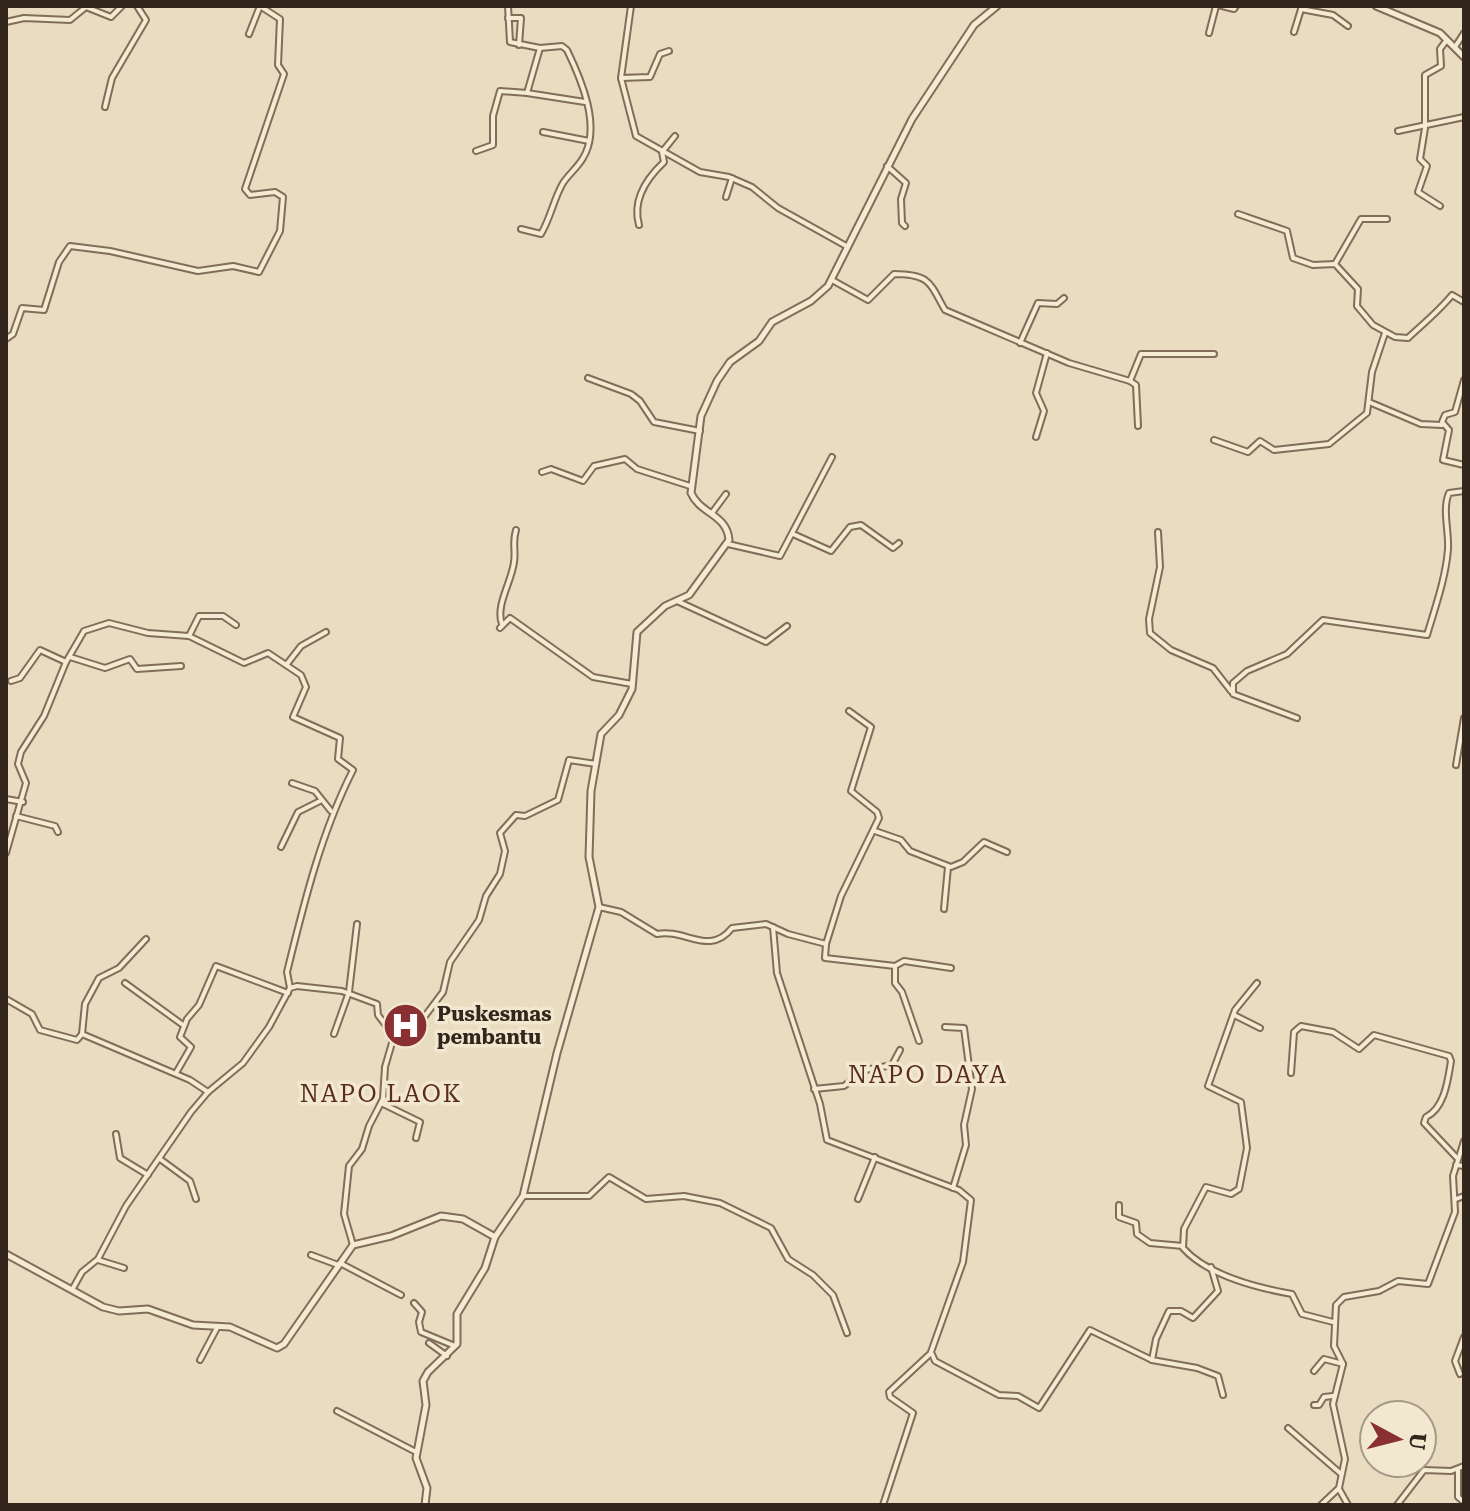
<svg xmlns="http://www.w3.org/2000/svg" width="1470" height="1511" font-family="'Roboto Serif',serif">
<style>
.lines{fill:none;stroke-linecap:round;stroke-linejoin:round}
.minor-casing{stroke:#816d5a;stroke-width:8}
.tertiary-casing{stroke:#816d5a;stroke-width:9}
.minor{stroke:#f5ead2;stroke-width:4}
.tertiary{stroke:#f5ead2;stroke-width:5}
.labels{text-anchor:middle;stroke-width:7;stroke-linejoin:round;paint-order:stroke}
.poi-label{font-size:20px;font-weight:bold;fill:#32261d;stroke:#f2e7cf;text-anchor:start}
.quarter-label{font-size:24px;letter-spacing:2px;fill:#5a2b20;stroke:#f2e7cf}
</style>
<rect width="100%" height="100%" fill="#e9dcc0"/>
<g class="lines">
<defs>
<g id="minor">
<polyline points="631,6 621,78 636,136 700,172 729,177 752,187 778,208 848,247"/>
<polyline points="1222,6 1234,9 1236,6"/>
<polyline points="1301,9 1333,15 1348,26"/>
<polyline points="508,18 521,18 519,45"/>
<polyline points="6,22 24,18 70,20 86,7 111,17 122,6"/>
<polyline points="1294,32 1302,6"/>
<polyline points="1209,33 1216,6"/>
<polyline points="249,34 260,6"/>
<polyline points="1455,47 1464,33"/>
<polyline points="621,78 650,77 660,54 669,51"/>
<polyline points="527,93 585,102"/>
<polyline points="105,107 112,78 146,20 137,6"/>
<polyline points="1398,131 1464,117"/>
<polyline points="543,132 589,141"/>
<polyline points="476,151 493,145 493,116 500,91 527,93 540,48 510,42 508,6"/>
<polyline points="887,166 906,183 901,199 902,223 905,226"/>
<polyline points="726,197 732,178"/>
<polyline points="1440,206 1418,192 1427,166 1420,159 1425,128 1425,75 1441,66 1440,49 1446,41"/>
<path d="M1238 214 1287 231 1293 258 1313 265 1335 264 1358 289 1357 306 1373 325 1395 337 1408 338C1424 323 1439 311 1452 295L1464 302"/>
<path d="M639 225C632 200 647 178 664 162L662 152 675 136"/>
<path d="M521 229 541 234C551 217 554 198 563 183 569 174 578 167 583 158 602 127 581 79 567 50L562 46 540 48"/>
<polyline points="1335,264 1361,219 1387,219"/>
<path d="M832 280 868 300 894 274C931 274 930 284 945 310L1069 363 1130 381 1141 354H1214"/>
<polyline points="6,339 13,334 22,308 44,310 59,262 70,246 110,251 198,271 233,266 259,272 280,231 283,197 275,192 250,195 245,189 284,74 278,65 280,19 260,6"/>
<polyline points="1020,343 1038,303 1057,304 1064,298"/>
<polyline points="588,378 631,394 640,401 654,422 700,431"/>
<polyline points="1464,380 1455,412 1445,415 1442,422 1449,430 1443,460 1464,465"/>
<polyline points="1130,381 1136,385 1138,426"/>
<polyline points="1369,402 1421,424 1442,425"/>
<polyline points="1036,437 1044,411 1036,393 1047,353"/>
<polyline points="1214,440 1248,452 1260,441 1274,450 1329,444 1367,413 1372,372 1385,333"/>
<polyline points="542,472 551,469 583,481 594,466 625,459 637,469 690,486"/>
<polyline points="712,513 726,494"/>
<polyline points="1158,532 1160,567 1149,619 1150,633 1171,650 1213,668 1231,691"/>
<polyline points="793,534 831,551 850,527 861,525 893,548 899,543"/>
<polyline points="728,544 780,556 832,457"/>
<polyline points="677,601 766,642 787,626"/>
<path d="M502 624C495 606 512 581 514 562 516 550 512 543 516 530"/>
<polyline points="500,628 510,618 593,677 632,684"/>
<path d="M189 636 244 663 268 653 301 675 306 687 293 717 340 738 338 759 353 770C321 833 304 903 287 972L290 988"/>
<polyline points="70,657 105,668 130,659 137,669 181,666"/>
<polyline points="287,664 301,646 326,632"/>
<polyline points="11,681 20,678 40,650 66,662"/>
<path d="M1297 718 1233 694V683L1247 671 1287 654 1323 620 1427 635C1435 608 1446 577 1448 549 1449 530 1442 509 1449 493L1464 491"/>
<polyline points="1456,765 1464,718"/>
<polyline points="292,783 315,791 331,811"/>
<polyline points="6,799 23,802"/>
<polyline points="16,816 55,826 58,832"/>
<polyline points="875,831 901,840 910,851 951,867 963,862 984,842 1007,852"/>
<polyline points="281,847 298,812 320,801"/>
<polyline points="6,853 26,783 18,764 21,752 44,716 66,662 84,631 109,623 148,633 189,636 199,616 223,616 236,625"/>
<path d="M599 907 621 912 657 934C685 928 709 957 732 928L766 924 788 934 826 944 825 958 895 966V983L902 992 919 1041"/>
<polyline points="944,909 948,867"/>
<polyline points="773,927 777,973 820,1104 827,1140 959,1190 971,1200 963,1262 931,1352 935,1361 999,1395 1018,1396 1039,1408 1090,1330 1152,1360 1197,1368 1218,1376 1223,1395"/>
<polyline points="826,944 841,896 879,818 877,812 851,791 871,727 849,711"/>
<polyline points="895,966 904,961 951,968"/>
<polyline points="125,983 183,1025"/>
<path d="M1257 983 1235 1010 1208 1086 1241 1102 1247 1148 1239 1189 1231 1194 1206 1187 1184 1229 1183 1248C1208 1276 1258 1288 1292 1294L1302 1314 1333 1322"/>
<polyline points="6,999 32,1014 40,1030 77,1040 82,1034 85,1004 99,978 119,968 146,939"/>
<polyline points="1234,1015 1260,1028"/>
<polyline points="945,1027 964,1028 972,1089 964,1125 966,1145 953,1188"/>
<polyline points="82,1034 190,1080 208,1092"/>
<polyline points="334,1034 349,992 357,924"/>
<polyline points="394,1036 416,1028 443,992 450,962 479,920 486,896 500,874 505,851 500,833 516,815 525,816 558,800 569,760 596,764"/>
<polyline points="176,1073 191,1047 180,1037 187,1019 199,1005 216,966 288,993"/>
<path d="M1291 1073 1294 1032 1301 1026 1333 1032 1359 1049 1374 1035 1449 1056 1451 1061C1448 1079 1445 1108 1426 1117L1424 1123 1457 1158"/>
<polyline points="814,1089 844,1086 865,1070 892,1065 900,1050"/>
<polyline points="381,1103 420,1122 416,1138"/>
<polyline points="116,1134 120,1158 148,1175"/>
<polyline points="160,1159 190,1181 196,1199"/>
<polyline points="1456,1165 1464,1166"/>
<polyline points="523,1196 589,1196 609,1177 646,1199 684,1196 720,1203 771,1228 788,1259 813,1275 833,1295 847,1333"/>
<polyline points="858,1199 875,1157"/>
<polyline points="1456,1199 1464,1196"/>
<polyline points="1119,1205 1119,1217 1136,1223 1137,1234 1150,1243 1183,1246"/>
<polyline points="311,1255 338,1265"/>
<polyline points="98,1260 124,1268"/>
<polyline points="340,1263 401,1295"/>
<polyline points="72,1290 82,1272 98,1259 126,1206 191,1112 208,1092 243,1063 269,1027 290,988 297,986 342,991 377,1004 378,1015 394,1036 385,1067 383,1099 369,1126 362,1149 349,1166 344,1214 353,1245"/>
<polyline points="414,1303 422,1312 419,1322 421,1332 455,1346"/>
<polyline points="429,1343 447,1356"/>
<polyline points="200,1360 218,1326"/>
<polyline points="1152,1360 1156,1339 1169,1311 1181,1311 1193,1318 1218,1291 1211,1267"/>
<polyline points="1314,1371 1324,1359 1343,1364"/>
<polyline points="1460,1374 1455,1361 1464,1337"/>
<polyline points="1314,1405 1319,1405 1324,1397 1333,1396"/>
<polyline points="337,1411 416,1452"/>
<polyline points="1288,1428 1340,1473"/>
<polyline points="1458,1470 1458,1497 1464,1502"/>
<polyline points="1339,1489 1348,1505"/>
<polyline points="883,1505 913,1413 890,1397 889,1392 931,1353"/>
<polyline points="1321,1505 1339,1488 1345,1459 1333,1404 1343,1364 1334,1346 1336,1305 1344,1297 1379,1291 1398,1281 1428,1284 1455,1212 1453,1176 1464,1141"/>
<polyline points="1397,1505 1424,1470 1451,1471 1464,1466"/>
</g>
<g id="tertiary">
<polyline points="1376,6 1440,33 1464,57"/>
<polyline points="6,1254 103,1307 119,1311 148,1309 193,1325 230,1327 277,1348 284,1344 353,1245 391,1236 441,1216 463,1219 495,1237"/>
<path d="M425 1505 427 1488 416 1458 426 1405 423 1381 428 1372 457 1344V1314L485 1268 495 1237 523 1196 557 1053 599 907 589 857 591 791 601 734 619 715 632 689 637 632 665 606 689 595 729 540C727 514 700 514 691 493L701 416 717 381 730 362 759 341 772 322 811 301 828 286 912 119 974 25 997 6"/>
</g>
</defs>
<use href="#minor" class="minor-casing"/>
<use href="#tertiary" class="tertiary-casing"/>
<use href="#minor" class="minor"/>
<use href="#tertiary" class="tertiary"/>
</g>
<defs>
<symbol id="hospital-disc" viewBox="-11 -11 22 22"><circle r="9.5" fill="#8a2f32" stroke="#f2e7cf"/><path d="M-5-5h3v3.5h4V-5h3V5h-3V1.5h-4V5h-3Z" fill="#fff"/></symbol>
</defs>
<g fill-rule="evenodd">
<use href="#hospital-disc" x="380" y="1000" width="51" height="51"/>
</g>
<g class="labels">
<g class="poi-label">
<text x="437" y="1021">Puskesmas<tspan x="437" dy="23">pembantu</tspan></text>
</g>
<g class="quarter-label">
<text x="928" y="1083">NAPO DAYA</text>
<text x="381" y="1102">NAPO LAOK</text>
</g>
</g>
<rect width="1470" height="1511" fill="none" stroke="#32261d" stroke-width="16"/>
<g transform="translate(1398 1439) rotate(97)"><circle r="38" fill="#f2e7cf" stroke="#a59a88" stroke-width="2"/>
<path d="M0-6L14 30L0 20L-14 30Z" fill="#8a2f32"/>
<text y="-12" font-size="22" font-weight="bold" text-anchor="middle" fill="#32261d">U</text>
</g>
</svg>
